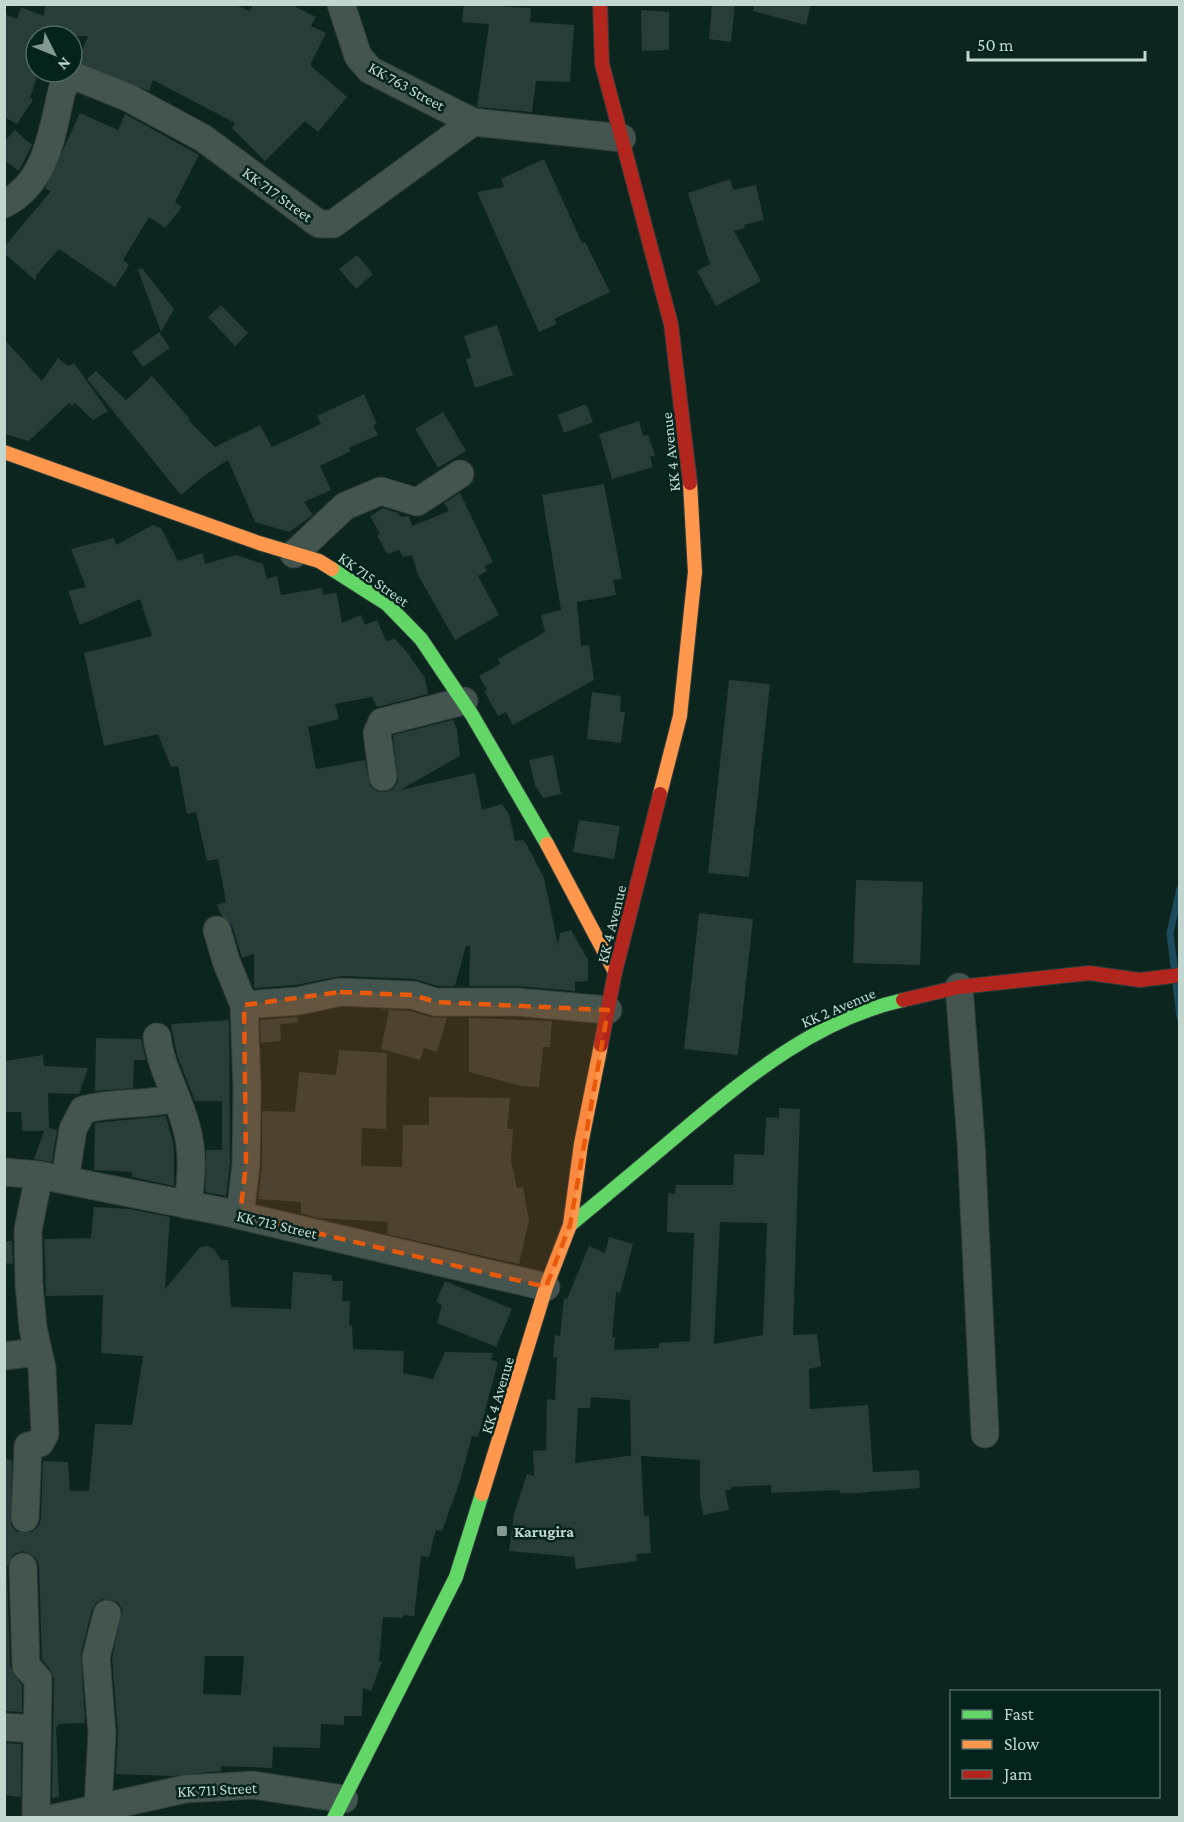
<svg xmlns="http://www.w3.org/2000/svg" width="1184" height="1822" font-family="'Crimson Pro',serif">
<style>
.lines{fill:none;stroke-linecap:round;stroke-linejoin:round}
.stream{stroke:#1d4a5c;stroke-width:7}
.building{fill:#283c3a;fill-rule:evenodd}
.street-casing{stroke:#2f3e3a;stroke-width:29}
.fast-casing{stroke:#2f3e3a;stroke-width:16}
.slow-casing{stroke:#2f3e3a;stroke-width:16}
.jam-casing{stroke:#2f3e3a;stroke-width:16}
.street{stroke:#44544f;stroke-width:27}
.fast{stroke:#63d668;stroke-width:14}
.slow{stroke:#ff974d;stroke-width:14}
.jam{stroke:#b3261e;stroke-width:14}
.marked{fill:#e8590c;fill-opacity:0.2;stroke:#e8590c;stroke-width:4.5;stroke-dasharray:12 8;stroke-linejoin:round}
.poi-dot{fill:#839992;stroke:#04231c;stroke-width:2}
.labels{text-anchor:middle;stroke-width:5;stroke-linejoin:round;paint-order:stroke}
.street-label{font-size:16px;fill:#c2d7d0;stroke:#04231c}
.poi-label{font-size:16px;font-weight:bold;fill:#c2d7d0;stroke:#04231c;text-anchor:start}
</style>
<rect width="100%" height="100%" fill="#0d251f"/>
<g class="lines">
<g class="stream">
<polyline points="1174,966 1170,933 1180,889"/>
<polyline points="1176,983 1180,1017"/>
</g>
</g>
<g class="building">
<polygon points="45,4 233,4 250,11 253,4 290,4 316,17 311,26 326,33 310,65 347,97 318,132 305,121 265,161 232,128 235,123 153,80 149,91 77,62 88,36 36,36 36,80 30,97 33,100 17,124 4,117 4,14 17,19 21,7 44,16"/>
<polygon points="464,4 531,8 530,22 574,25 570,82 536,81 532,112 477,107 489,24 462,22"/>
<polygon points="712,4 735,4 731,42 709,39"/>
<polygon points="754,4 811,4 806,25 753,11"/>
<polygon points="641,10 669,12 669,50 642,51"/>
<polygon points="80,113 118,130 125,114 199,155 175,202 182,207 165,228 149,217 123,260 129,265 115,287 59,249 36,275 36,281 4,253 4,247 51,191 45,189"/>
<polygon points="15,130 32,145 19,171 4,160 4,142"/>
<polygon points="544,159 582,243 585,242 610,292 554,319 557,324 539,332 477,192 504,187 501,179"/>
<polygon points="730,179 733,190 756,185 764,220 744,225 745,228 734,231 761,281 716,306 697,271 710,264 688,193"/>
<polygon points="357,255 373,274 356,289 339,269"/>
<polygon points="142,268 174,309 161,332 138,270"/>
<polygon points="221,305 248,333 235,346 208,317"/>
<polygon points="497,325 513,375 475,388 466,359 471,358 464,336"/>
<polygon points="159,332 170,348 143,367 132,352"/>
<polygon points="4,339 42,381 58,358 68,366 74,363 108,411 93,420 75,403 72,406 69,403 29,441 4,434"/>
<polygon points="96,371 126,400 152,376 190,419 188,420 215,447 260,425 272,447 321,424 317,416 364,394 377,424 373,425 378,435 349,448 351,451 320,466 331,490 304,502 313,515 289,532 255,522 228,460 205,475 181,495 87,379"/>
<polygon points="586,404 593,422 564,433 558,415"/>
<polygon points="443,412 466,451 438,468 415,429"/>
<polygon points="639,421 643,436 648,435 655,455 650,457 653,467 612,479 599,434"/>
<polygon points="604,484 622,579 613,580 616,595 577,602 581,646 589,645 594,680 513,725 506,712 498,716 484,691 487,690 479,676 500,664 498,659 545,632 541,615 561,610 542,495"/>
<polygon points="460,493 493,562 484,567 487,571 478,576 499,615 455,640 418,575 412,555 403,557 399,550 387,554 377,535 380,534 370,516 383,508 398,513 401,517 409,516 412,526 449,511 444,503"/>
<polygon points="153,525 161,528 178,561 203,553 205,564 236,555 263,564 267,579 277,576 281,595 322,588 323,595 334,593 337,594 342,623 361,615 365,625 377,620 386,641 395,639 406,651 425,678 428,694 377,707 372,697 335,704 339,719 308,727 316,769 365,760 370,786 377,791 386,792 393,789 398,782 393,735 453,720 457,729 460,756 400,790 475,773 482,810 502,804 509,814 515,841 523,840 527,845 544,878 558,945 560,933 571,930 588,960 588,981 575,982 575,991 518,986 469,986 470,946 466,946 455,986 438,986 414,979 341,976 296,985 254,988 254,954 242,958 232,925 221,915 217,905 226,902 218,859 207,861 196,812 187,814 178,766 171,767 158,734 104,746 84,653 152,636 140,599 80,625 68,591 86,587 71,549 114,538 116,545"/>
<polygon points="729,680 770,684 749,877 708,873"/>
<polygon points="592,692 621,696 620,712 625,712 621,743 587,739"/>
<polygon points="553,755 561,794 543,798 535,785 529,760"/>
<polygon points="579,820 620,826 614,859 573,852"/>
<polygon points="856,880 923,882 920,965 853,963"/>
<polygon points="699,913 753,919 738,1055 684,1049"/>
<polygon points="379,1009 410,1011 431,1017 447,1018 437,1052 424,1048 420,1060 381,1049 389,1011"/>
<polygon points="297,1017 298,1023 280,1024 281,1041 261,1043 260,1020"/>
<polygon points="469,1018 552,1021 550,1047 543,1047 539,1087 521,1086 469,1072"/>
<polygon points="229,1020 230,1163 226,1196 205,1192 206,1150 222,1150 222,1101 195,1101 177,1055 171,1024"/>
<polygon points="96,1038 141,1039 146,1060 134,1060 133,1088 95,1091"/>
<polygon points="339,1050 387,1053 386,1129 362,1128 361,1166 402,1167 403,1125 429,1125 429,1097 510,1098 507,1129 513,1129 511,1160 517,1188 523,1187 529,1220 519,1264 387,1234 388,1222 318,1218 301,1213 301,1202 258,1199 262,1164 262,1111 295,1112 299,1072 336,1075"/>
<polygon points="43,1055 44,1066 88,1068 79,1094 48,1093 49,1128 57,1130 52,1162 34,1159 44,1131 22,1131 21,1112 4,1112 4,1061"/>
<path d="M779 1108 800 1109 793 1335 817 1334 821 1366 809 1369 810 1409 868 1405 873 1472 919 1470 920 1488 856 1493H840V1490L771 1493V1485L731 1487V1490H725L729 1510 703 1515 700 1495V1460L641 1456 644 1516 649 1515 651 1553 636 1554 637 1561 576 1569 574 1557 509 1551 514 1514 527 1474 534 1476 533 1451 546 1450 547 1399 555 1400 557 1357H553L555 1335 560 1336 564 1298 567 1299 589 1246 605 1253 609 1237 633 1244 620 1293 616 1292 612 1337H615L614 1350 659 1348V1343L690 1341 694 1233 667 1232 668 1193 675 1194 676 1185H733L734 1154 764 1155 766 1117 779 1118ZM720 1222 767 1223 763 1335 714 1344ZM591 1397 630 1400 631 1455H635L575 1463 578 1408H590Z"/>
<polygon points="166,1116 174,1147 174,1186 132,1177 132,1172 94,1170 95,1123"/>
<path d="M94 1207 130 1209 170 1217 165 1289 200 1247 207 1246 214 1249 221 1260H228L231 1307 291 1309 293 1272 332 1275V1281H343L342 1301H350L349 1325 352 1326 353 1349 404 1351 403 1373 433 1379 445 1352 493 1353 491 1360 498 1362 478 1437 472 1436 460 1481 442 1531 436 1530 429 1557 421 1556 414 1616 403 1615V1618L383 1617 379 1661 382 1662 371 1691 363 1688 362 1716H344V1725L321 1724 320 1748 273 1747 272 1768 221 1766V1771L172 1776 116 1774 118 1732 112 1658 122 1610 118 1602 103 1599 96 1603 92 1610 81 1653 85 1723 59 1724 56 1728 59 1797 52 1798 54 1679 50 1669 42 1660 39 1566 36 1558 23 1551 14 1554 7 1567 10 1666 22 1685V1712L4 1711V1459L12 1460 11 1525 17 1532H32L38 1527 41 1519 43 1461 68 1462 70 1491H89L95 1424 132 1425 143 1356 101 1353 103 1295 46 1296 44 1239 91 1238ZM205 1656H244L241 1695 203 1694Z"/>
<polygon points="4,1241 12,1241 13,1264 4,1263"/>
<polygon points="445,1281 512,1309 496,1347 437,1323 442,1305 436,1302"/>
<polygon points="4,1743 21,1744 21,1797 4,1795"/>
</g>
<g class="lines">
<defs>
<g id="street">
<polyline points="341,4 358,56 370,70 473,122"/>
<path d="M4 204C47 183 52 132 62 90L68 80 77 77 127 97 203 138 319 224H333L473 122 622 138"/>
<polyline points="294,554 345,506 381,491 417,502 460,474"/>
<polyline points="383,777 377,733 382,722 464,701"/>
<polyline points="217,930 226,961 244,1005 247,1089 246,1164 240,1215"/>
<polyline points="959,987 971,1142 985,1434"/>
<polyline points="244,1005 298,1001 340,992 413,995 436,1002 517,1002 608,1010"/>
<path d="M157 1037C161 1069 178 1095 186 1126 194 1152 191 1178 188 1205"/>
<polyline points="4,1172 39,1175 225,1212 546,1287"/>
<path d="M65 1180 73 1129 83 1110C113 1101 144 1106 175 1098"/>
<polyline points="4,1356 38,1352"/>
<polyline points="25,1518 28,1446 40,1443 45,1434 42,1368 33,1328 29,1284 28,1230 39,1175"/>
<polyline points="23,1567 26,1666 38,1679 36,1818"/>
<polyline points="4,1727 36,1729"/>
<polyline points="98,1808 102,1733 96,1657 107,1614"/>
<polyline points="55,1818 185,1789 253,1785 344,1799"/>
</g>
<g id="fast">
<polyline points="332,569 387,604 421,639 472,715 547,844"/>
<path d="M570 1225C609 1193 647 1161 686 1128 751 1074 818 1019 903 1000"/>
<polyline points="334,1818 456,1577 482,1494"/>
</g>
<g id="slow">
<polyline points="4,452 259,543 319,561 332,569"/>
<polyline points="660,794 680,716 695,572 690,483"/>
<polyline points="547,844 615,972"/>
<polyline points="482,1494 546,1287 570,1225 581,1144 601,1045"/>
</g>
<g id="jam">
<polyline points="600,4 602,64 671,324 690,483"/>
<polyline points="903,1000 959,987 1089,973 1140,980 1180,975"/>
<polyline points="601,1045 615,972 660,794"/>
</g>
</defs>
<use href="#street" class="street-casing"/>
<use href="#fast" class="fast-casing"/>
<use href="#slow" class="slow-casing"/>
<use href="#jam" class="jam-casing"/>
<use href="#street" class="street"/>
<use href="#fast" class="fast"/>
<use href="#slow" class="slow"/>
<use href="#jam" class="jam"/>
</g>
<path class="marked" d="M340 992 413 995 436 1002 608 1010 570 1225 546 1287 240 1215 246 1164 244 1005Z"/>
<rect class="poi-dot" x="496" y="1525" width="12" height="12" rx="3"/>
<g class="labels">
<g class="street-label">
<text transform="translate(407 86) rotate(29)" y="6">KK 763 Street</text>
<text transform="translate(278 194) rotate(36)" y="6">KK 717 Street</text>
<text transform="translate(670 452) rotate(-96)" y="6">KK 4 Avenue</text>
<text transform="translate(374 579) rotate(35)" y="6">KK 715 Street</text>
<text transform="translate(611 924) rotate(-76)" y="6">KK 4 Avenue</text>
<text transform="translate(838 1007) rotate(-23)" y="6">KK 2 Avenue</text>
<text transform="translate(277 1224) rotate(13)" y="6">KK 713 Street</text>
<text transform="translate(497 1395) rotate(-73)" y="6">KK 4 Avenue</text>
<text transform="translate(217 1789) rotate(-3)" y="6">KK 711 Street</text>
</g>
<g class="poi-label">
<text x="514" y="1537">Karugira</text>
</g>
</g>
<rect width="1184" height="1822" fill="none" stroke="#c2d7d0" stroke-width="12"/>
<rect x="950" y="1690" width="210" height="108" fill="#04231c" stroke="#506b64" stroke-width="1.5"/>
<rect x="962" y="1710" width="30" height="9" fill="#63d668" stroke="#506b64" stroke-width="1.5"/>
<text x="1004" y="1720" font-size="18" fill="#c2d7d0">Fast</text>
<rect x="962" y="1740" width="30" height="9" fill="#ff974d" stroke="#506b64" stroke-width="1.5"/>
<text x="1004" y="1750" font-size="18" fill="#c2d7d0">Slow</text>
<rect x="962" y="1770" width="30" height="9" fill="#b3261e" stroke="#506b64" stroke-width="1.5"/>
<text x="1004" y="1780" font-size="18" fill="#c2d7d0">Jam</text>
<g transform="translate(54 54) rotate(133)"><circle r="28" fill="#04231c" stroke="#506b64" stroke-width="1.5"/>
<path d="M0-4.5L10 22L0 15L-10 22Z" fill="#839992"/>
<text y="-9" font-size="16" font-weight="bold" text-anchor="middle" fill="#c2d7d0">N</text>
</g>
<path d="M968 51v9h177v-9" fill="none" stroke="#c2d7d0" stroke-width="3"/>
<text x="977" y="51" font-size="18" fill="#c2d7d0" stroke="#04231c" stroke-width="4.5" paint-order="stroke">50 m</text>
</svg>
